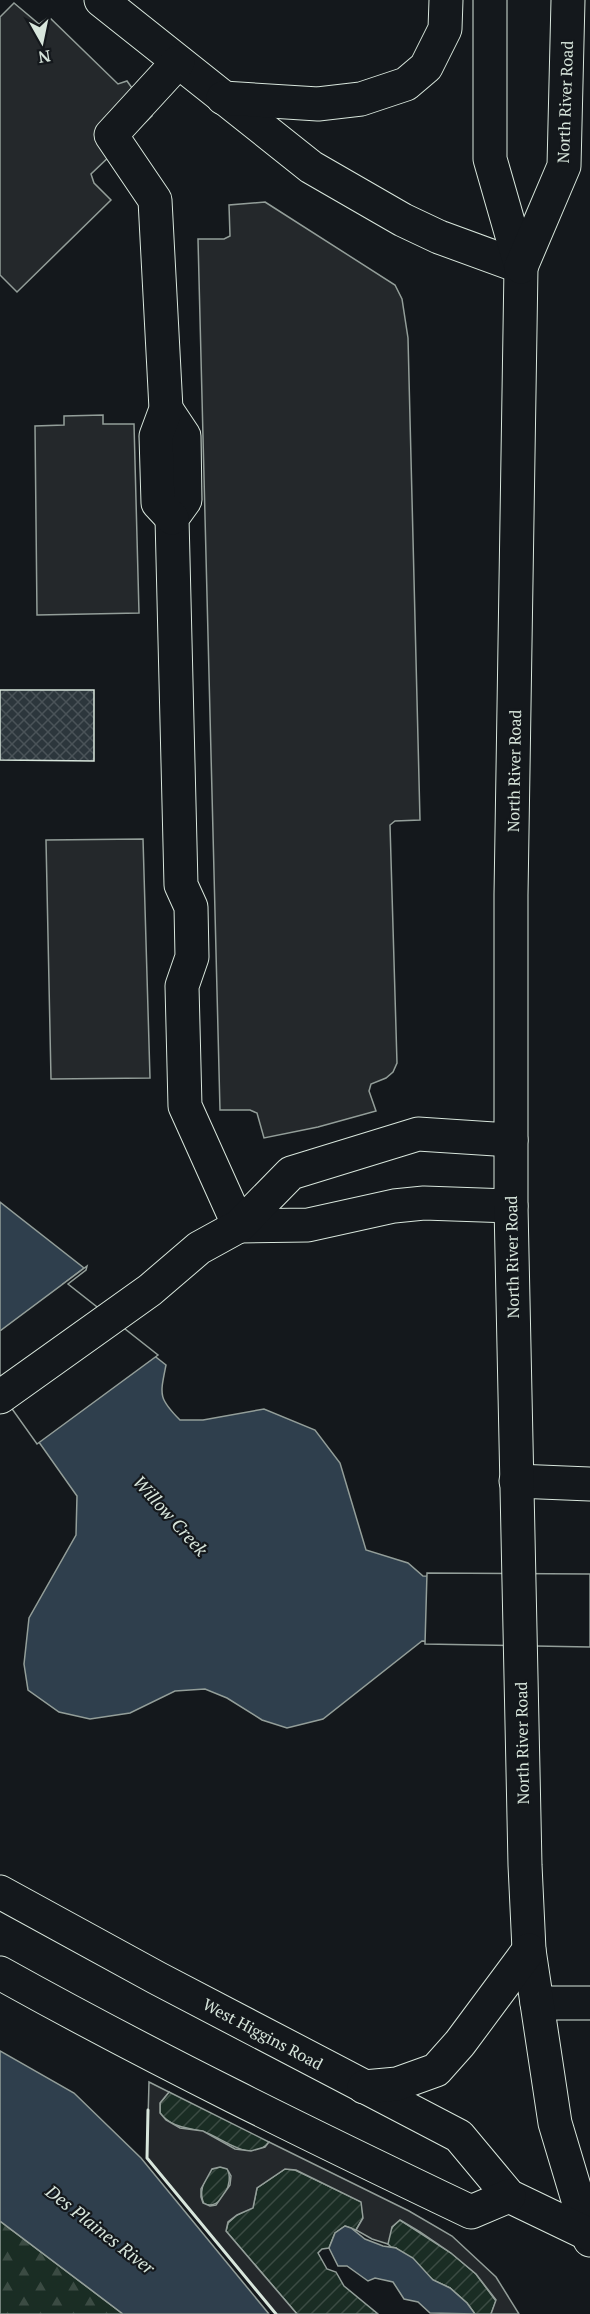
<svg xmlns="http://www.w3.org/2000/svg" width="590" height="2314" font-family="'PT Serif',serif">
<style>
.forest{fill:url(#forest-firs);stroke:#939e99;stroke-width:1.5}
.garden{fill:url(#garden-furrows);stroke:#939e99;stroke-width:1.5}
.parking{fill:#24282b;stroke:#939e99;stroke-width:1.5;fill-rule:evenodd}
.water{fill:#2f3f4d;stroke:#939e99;stroke-width:1.5}
.pier{fill:#14181c;stroke:#939e99;stroke-width:1.5}
.building{fill:url(#building-cross-hatch);stroke:#d8e6dc;stroke-width:1.5}
.lines{fill:none;stroke-linecap:round;stroke-linejoin:round}
.minor-casing{stroke:#d8e6dc;stroke-width:35}
.major-casing{stroke:#d8e6dc;stroke-width:35}
.minor{stroke:#14181c;stroke-width:33}
.major{stroke:#14181c;stroke-width:33}
.wall{stroke:#d8e6dc;stroke-width:3}
.labels{text-anchor:middle;stroke-width:4.5;stroke-linejoin:round;paint-order:stroke}
.street-label{font-size:16px;fill:#d8e6dc;stroke:#14181c}
.water-label{font-size:18px;font-style:italic;fill:#d8e6dc;stroke:#14181c}
</style>
<defs>
<pattern id="forest-firs" width="22" height="20" patternUnits="userSpaceOnUse" patternTransform="scale(1.5)"><rect width="22" height="20" fill="#1a2d24"/><path d="M5 1l3.5 6h-7zM16 11l3.5 6h-7z" fill="#3b4b43"/></pattern>
<pattern id="garden-furrows" width="10" height="10" patternUnits="userSpaceOnUse" patternTransform="scale(1.5)"><rect width="10" height="10" fill="#1a2d24"/><path d="M-1 1l2-2M0 10L10 0M9 11l2-2" fill="none" stroke="#3b4b43"/></pattern>
<pattern id="building-cross-hatch" width="8" height="8" patternUnits="userSpaceOnUse" patternTransform="scale(1.5)"><rect width="8" height="8" fill="#2c363c"/><path d="M0 0l8 8M0 8l8-8" fill="none" stroke="#4a5358"/></pattern>
</defs>
<rect width="100%" height="100%" fill="#14181c"/>
<polygon class="forest" points="0,2221 123,2314 0,2314"/>
<g class="garden">
<path d="M169 2092 269 2142C250 2166 222 2136 201 2131 185 2127 172 2128 160 2113V2103Z"/>
<path d="M220 2167 227 2168C235 2183 221 2211 204 2204 198 2191 204 2179 212 2169Z"/>
<polygon points="285,2169 295,2170 362,2202 363,2218 356,2230 345,2226 335,2233 329,2248 322,2249 318,2253 327,2269 336,2272 344,2286 378,2314 297,2314 226,2231 228,2223 237,2215 253,2207 257,2188"/>
<path d="M400 2220 451 2253 476 2274 496 2301 491 2314H475L467 2303 450 2288 433 2280 396 2248 391 2247 388 2244C388 2232 391 2227 400 2220Z"/>
</g>
<g class="parking">
<polygon points="14,3 39,24 49,17 118,84 127,81 152,116 91,174 94,183 111,200 17,292 0,275 0,17"/>
<polygon points="265,202 395,285 402,299 408,338 420,820 395,821 390,825 397,1063 393,1072 386,1078 371,1084 369,1091 376,1111 318,1127 264,1138 257,1113 250,1110 220,1110 198,239 224,239 230,236 229,205"/>
<polygon points="103,415 103,424 134,424 139,613 37,615 35,426 64,425 64,416"/>
<polygon points="143,839 150,1078 51,1079 46,840"/>
<path d="M149 2082 169 2092 160 2103V2113L166 2120 180 2128 203 2131 235 2149 251 2151 265 2147 269 2142 409 2211 452 2236 496 2277 519 2314H491L496 2300 476 2274 451 2253 420 2232 400 2220 392 2227 388 2244 372 2239 356 2230 363 2218 361 2202 296 2170 285 2169 257 2188 253 2208 237 2215 228 2222 226 2231 297 2314H276L147 2158ZM220 2167 227 2169 231 2176 230 2185 216 2205 210 2206 203 2203 201 2197V2189L212 2169Z"/>
</g>
<g class="water">
<path d="M0 1202 84 1268 63 1284 166 1365C160 1395 158 1398 180 1420H203L264 1409 315 1430 340 1463 366 1550 408 1563 423 1576 590 1577V1644L422 1641 323 1719 287 1728 262 1720 227 1698 205 1689 175 1691 130 1713 90 1719 59 1712 28 1690 24 1664 29 1618 76 1535 77 1496 0 1387Z"/>
<polygon points="0,2051 74,2093 141,2158 269,2314 123,2314 0,2221"/>
<polygon points="345,2226 351,2228 365,2239 383,2246 396,2248 413,2258 433,2280 450,2288 467,2303 475,2314 430,2313 418,2302 404,2299 393,2282 375,2278 368,2281 347,2266 338,2266 329,2248 335,2233"/>
</g>
<g class="pier">
<polygon points="87,1266 86,1270 68,1284 158,1355 37,1444 0,1392 0,1331"/>
<polygon points="427,1573 590,1574 590,1647 425,1644"/>
</g>
<polygon class="building" points="0,690 94,690 94,761 0,760"/>
<g class="lines">
<defs>
<g id="minor">
<polyline points="101,0 311,167 403,220 439,237 521,267"/>
<polyline points="223,98 318,104 361,99 406,84 426,67 445,29 446,0"/>
<polyline points="166,409 184,436 185,500 172,518 181,885 191,907 192,957 182,986 185,1106 239,1226"/>
<polyline points="172,518 158,503 156,436 166,409 155,200 111,135 178,62"/>
<polyline points="239,1226 308,1225 394,1206 424,1203 511,1206"/>
<polyline points="0,1397 150,1290 199,1248 239,1226 291,1173 418,1134 511,1140"/>
<polyline points="516,1481 590,1484"/>
<polyline points="537,2003 590,2003"/>
</g>
<g id="major">
<polyline points="490,0 490,159 521,267 511,895 511,1206 525,1865 529,1950 555,2123 590,2240"/>
<polyline points="521,267 564,166 568,0"/>
<polyline points="0,1892 157,1978 459,2136 509,2196 590,2235"/>
<path d="M0 1973C154 2059 312 2136 471 2212L509 2196"/>
<polyline points="364,2087 397,2084 436,2070 460,2043 529,1950"/>
</g>
</defs>
<use href="#minor" class="minor-casing"/>
<use href="#major" class="major-casing"/>
<use href="#minor" class="minor"/>
<use href="#major" class="major"/>
<polyline class="wall" points="148,2110 147,2158 276,2314"/>
</g>
<g class="labels">
<g class="street-label">
<text transform="translate(565 102) rotate(-88)" y="6">North River Road</text>
<text transform="translate(514 771) rotate(-89)" y="6">North River Road</text>
<text transform="translate(512 1257) rotate(-91)" y="6">North River Road</text>
<text transform="translate(522 1743) rotate(-91)" y="6">North River Road</text>
<text transform="translate(263 2034) rotate(28)" y="6">West Higgins Road</text>
</g>
<g class="water-label">
<text transform="translate(170 1516) rotate(48)" y="6">Willow Creek</text>
<text transform="translate(100 2230) rotate(38)" y="6">Des Plaines River</text>
</g>
</g>
<g transform="translate(42 42) rotate(171)" stroke="#14181c" stroke-width="4.5" paint-order="stroke">
<path d="M0-4.5L10 22L0 15L-10 22Z" fill="#d8e6dc"/>
<text y="-9" font-size="16" font-weight="bold" text-anchor="middle" fill="#d8e6dc">N</text>
</g>
</svg>
